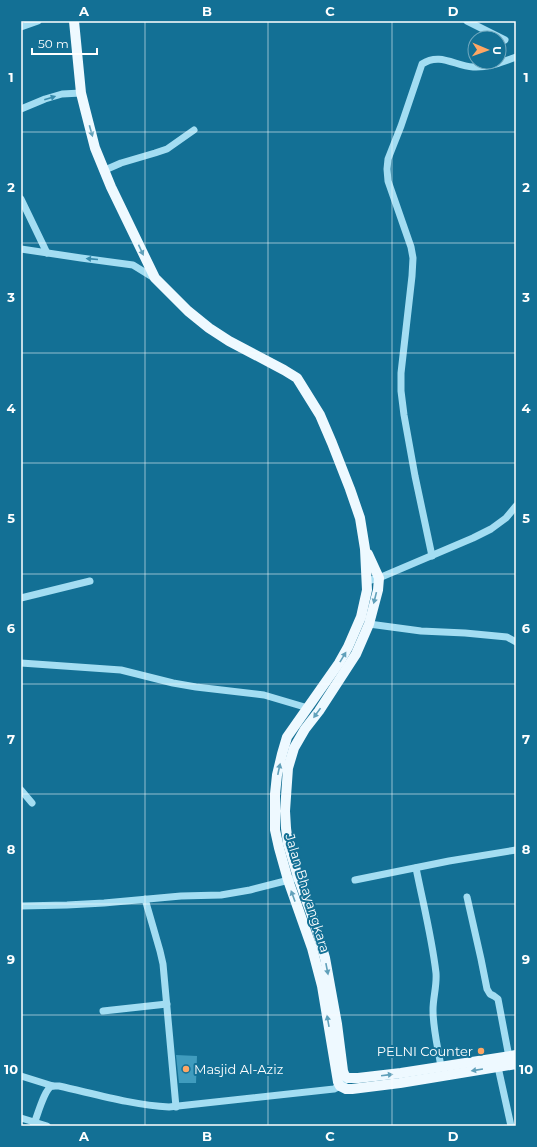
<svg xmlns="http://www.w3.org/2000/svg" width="537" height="1147" font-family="Montserrat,sans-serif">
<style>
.building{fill:#409cbe}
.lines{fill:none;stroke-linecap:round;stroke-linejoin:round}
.minor{stroke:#a3ddf2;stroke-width:7}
.major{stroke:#eef9ff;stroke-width:10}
.oneway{fill:#378bac}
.oneway2{fill:#60a0ba}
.grid{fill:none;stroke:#fff;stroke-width:1;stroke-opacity:0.55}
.poi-dot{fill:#ffa764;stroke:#137095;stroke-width:1.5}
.labels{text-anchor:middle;stroke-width:4;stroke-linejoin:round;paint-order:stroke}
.street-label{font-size:13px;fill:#fff;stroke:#137095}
.poi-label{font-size:13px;fill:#fff;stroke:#137095;text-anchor:end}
.neatline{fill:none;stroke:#fff;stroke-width:1.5}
.grid-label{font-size:13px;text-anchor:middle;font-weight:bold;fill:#fff}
</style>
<rect width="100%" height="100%" fill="#137095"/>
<polygon class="building" points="176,1055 197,1056 196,1083 179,1083"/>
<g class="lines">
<g class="minor">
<polyline points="467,21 505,40"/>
<polyline points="21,27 38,21"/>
<polyline points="21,109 45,99 62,94 81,93"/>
<polyline points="105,170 121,163 155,153 167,149 194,130"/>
<polyline points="21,199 47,253"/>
<polyline points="21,249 81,258 133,265 154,278"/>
<path d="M432 556 415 476 404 415 401 391V373L412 276 413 258 411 247 388 181 387 169 388 159 401 126 422 64C440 52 455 66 473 67 488 68 503 62 516 57"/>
<polyline points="367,581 379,578 473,538 491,529 506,518 516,506"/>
<polyline points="21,598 90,581"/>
<polyline points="369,624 421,631 465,633 507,637 516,642"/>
<polyline points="21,663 121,670 173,683 196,687 264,695 308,708"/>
<polyline points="21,790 32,803"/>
<path d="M416 868C423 903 432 938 436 973 437 986 433 997 433 1010 433 1029 438 1048 441 1067"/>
<polyline points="355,880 449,861 516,850"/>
<polyline points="467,897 481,959 487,989 490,994 494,996 498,999 509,1057"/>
<polyline points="145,899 160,951 163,964 176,1107"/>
<polyline points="21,906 67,905 104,903 181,896 221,895 250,890 293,879"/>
<polyline points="103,1011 167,1004"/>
<polyline points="498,1067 511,1126"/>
<polyline points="21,1076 53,1086"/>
<polyline points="21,1118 47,1126"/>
<path d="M33 1126C37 1118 44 1089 52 1086 53 1086 57 1086 59 1086 95 1094 132 1105 169 1107L334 1089 340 1086 348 1078"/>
</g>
<g class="major">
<polyline points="74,21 81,93 85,109 95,148 111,187 155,278 188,311 209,328 229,341 284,370 297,378 320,415 332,443 350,489 360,518 365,549 367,590 361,617 348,647 339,663 287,737 282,754 277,775 275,794 275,830 279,848 288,880 312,948 322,986 338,1082 340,1086 346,1089 352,1089 400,1083 516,1064"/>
<polyline points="368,554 379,578 378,590 369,624 356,654 319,711 305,729 294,748 288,768 285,811 286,828 288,844 298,877 316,927 325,958 337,1024 343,1071 345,1076 348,1078 358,1078 401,1073 516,1055"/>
</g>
</g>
<defs><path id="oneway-solid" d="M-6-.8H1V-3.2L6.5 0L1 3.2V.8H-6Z"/></defs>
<g class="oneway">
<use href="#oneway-solid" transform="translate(50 98) rotate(-17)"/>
<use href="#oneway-solid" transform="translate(92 259) rotate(-175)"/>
</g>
<g class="oneway2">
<use href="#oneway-solid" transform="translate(91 131) rotate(74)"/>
<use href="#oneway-solid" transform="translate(141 250) rotate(65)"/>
<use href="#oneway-solid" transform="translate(375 598) rotate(104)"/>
<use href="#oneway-solid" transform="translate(343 657) rotate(-59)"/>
<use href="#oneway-solid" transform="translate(317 713) rotate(126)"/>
<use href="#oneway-solid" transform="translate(279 769) rotate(-78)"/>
<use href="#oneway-solid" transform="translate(293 896) rotate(-110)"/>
<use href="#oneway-solid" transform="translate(327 969) rotate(79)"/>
<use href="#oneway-solid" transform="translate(328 1021) rotate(-100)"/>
<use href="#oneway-solid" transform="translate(477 1070) rotate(171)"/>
<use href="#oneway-solid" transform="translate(387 1075) rotate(-7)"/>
</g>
<path class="grid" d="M145 21V1126M268 21V1126M392 21V1126M21 132H516M21 243H516M21 353H516M21 463H516M21 574H516M21 684H516M21 794H516M21 904H516M21 1015H516"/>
<g class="poi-dot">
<circle cx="481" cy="1051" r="4"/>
<circle cx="186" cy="1069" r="4"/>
</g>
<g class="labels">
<g class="street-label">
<text transform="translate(308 893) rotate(73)" y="5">Jalan Bhayangkara</text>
</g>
<g class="poi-label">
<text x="473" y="1056">PELNI Counter</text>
<text x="194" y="1074" text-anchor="start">Masjid Al-Aziz</text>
</g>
</g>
<rect width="537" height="1147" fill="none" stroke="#137095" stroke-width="44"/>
<g transform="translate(487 50) rotate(92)"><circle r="19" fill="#137095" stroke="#71a9bf"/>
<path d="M0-3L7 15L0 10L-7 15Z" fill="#ffa764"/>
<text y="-6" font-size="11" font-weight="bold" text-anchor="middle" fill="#ffffff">U</text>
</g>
<path d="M32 48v6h65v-6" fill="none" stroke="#ffffff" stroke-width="2"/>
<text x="38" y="48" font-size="12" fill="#ffffff" stroke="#137095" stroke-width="3" paint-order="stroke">50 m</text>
<rect x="22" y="22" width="493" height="1103" class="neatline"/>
<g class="grid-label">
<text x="84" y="16">A</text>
<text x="207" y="16">B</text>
<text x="330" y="16">C</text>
<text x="453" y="16">D</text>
<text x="11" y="82">1</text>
<text x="526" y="82">1</text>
<text x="11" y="192">2</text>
<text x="526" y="192">2</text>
<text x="11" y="302">3</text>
<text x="526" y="302">3</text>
<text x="11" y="413">4</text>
<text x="526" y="413">4</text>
<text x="11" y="523">5</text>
<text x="526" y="523">5</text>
<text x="11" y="633">6</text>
<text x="526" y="633">6</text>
<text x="11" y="744">7</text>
<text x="526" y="744">7</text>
<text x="11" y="854">8</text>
<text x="526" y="854">8</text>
<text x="11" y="964">9</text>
<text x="526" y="964">9</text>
<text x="11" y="1074">10</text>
<text x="526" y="1074">10</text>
<text x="84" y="1141">A</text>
<text x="207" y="1141">B</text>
<text x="330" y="1141">C</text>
<text x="453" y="1141">D</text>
</g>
</svg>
